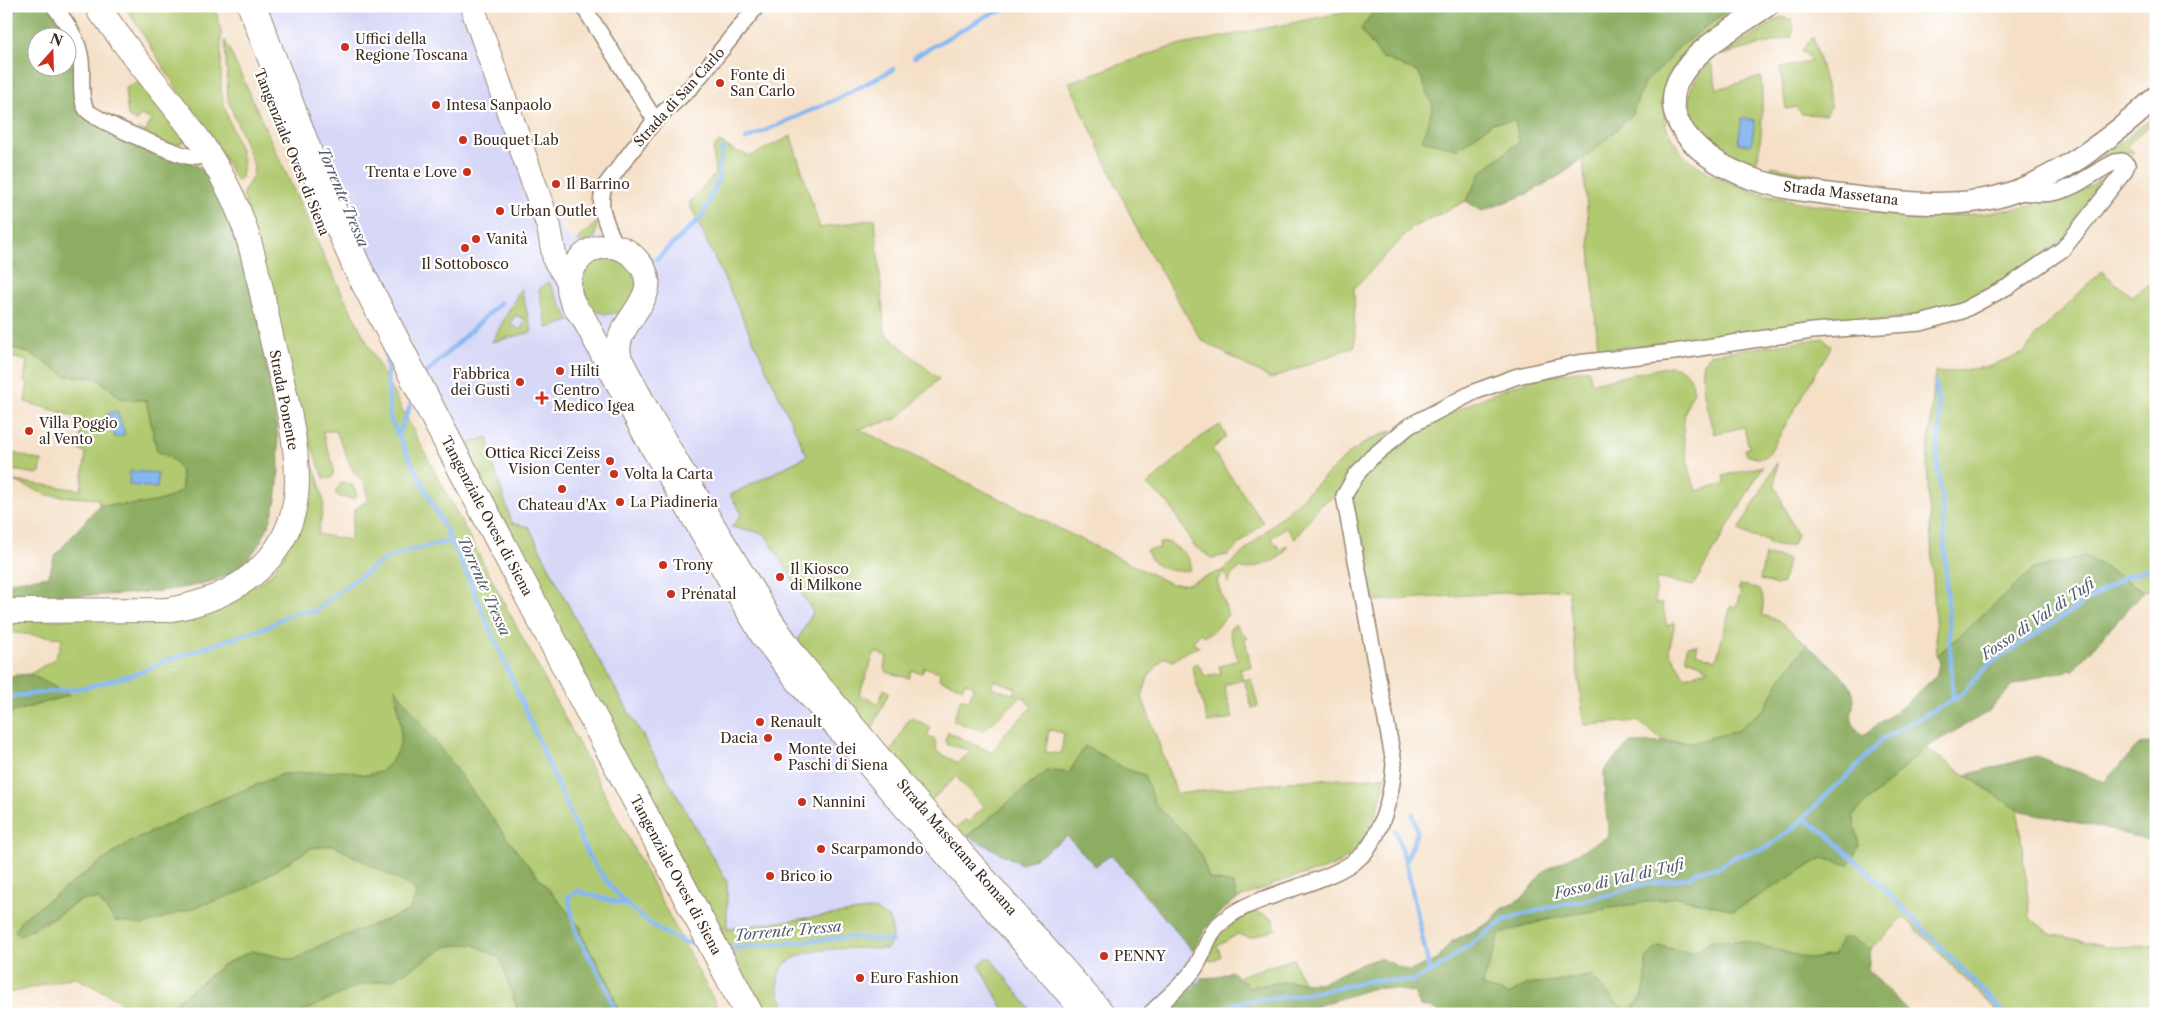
<svg xmlns="http://www.w3.org/2000/svg" width="2162" height="1020" font-family="'Libre Caslon Text',serif">
<style>
.built{fill:#d7d7f8}
.green{fill:#b1c96f;stroke:#767a46;fill-rule:evenodd}
.forest{fill:#8cad62;stroke:#646c40;fill-rule:evenodd}
.water{fill:#85b7f2;stroke:#607088}
.lines{fill:none;stroke-linecap:round;stroke-linejoin:round}
.stream{stroke:#85b7f2;stroke-width:4.5}
.street-casing{stroke:#988572;stroke-width:18}
.secondary-casing{stroke:#988572;stroke-width:24}
.primary-casing{stroke:#988572;stroke-width:26}
.highway-casing{stroke:#988572;stroke-width:30}
.street{stroke:#fff;stroke-width:15}
.secondary{stroke:#fff;stroke-width:21}
.primary{stroke:#fff;stroke-width:24}
.highway{stroke:#fff;stroke-width:28}
.poi-dot{fill:#c8321e;stroke:#fff;stroke-width:2}
.labels{text-anchor:middle;stroke-width:4.5;stroke-linejoin:round;paint-order:stroke}
.poi-label{font-size:14px;fill:#3b2a1e;stroke:#fff;text-anchor:start}
.street-label{font-size:14px;fill:#3b2a1e;stroke:#fff}
.water-label{font-size:15px;font-style:italic;fill:#555b68;stroke:#fff}
</style>
<rect width="100%" height="100%" fill="#fff"/>
<filter id="ink" filterUnits="userSpaceOnUse"><feTurbulence type="fractalNoise" baseFrequency=".02" numOctaves="2"/><feDisplacementMap in="SourceGraphic" scale="10" xChannelSelector="R" yChannelSelector="G"/><feConvolveMatrix kernelMatrix="1 2 1 2 8 2 1 2 1" color-interpolation-filters="sRGB"/></filter>
<filter id="wash" filterUnits="userSpaceOnUse"><feTurbulence type="fractalNoise" baseFrequency=".0096" numOctaves="4" result="noise"/><feDisplacementMap in="SourceGraphic" scale="20" xChannelSelector="R" yChannelSelector="G"/><feGaussianBlur stdDeviation="1.12" result="paint"/><feColorMatrix in="noise" values="0 0 0 0 0 0 0 0 0 0 0 0 0 0 0 0 0 1.4 0 .05"/><feComposite in="paint" operator="in"/></filter>
<g filter="url(#wash)">
<rect width="100%" height="100%" fill="#f5e0c7"/>
<polygon class="built" points="263,6 472,6 560,226 567,235 575,241 584,243 595,237 611,234 629,238 654,256 696,218 807,456 731,526 764,533 813,612 796,643 962,840 968,836 1021,864 1039,856 1067,836 1095,866 1110,855 1193,951 1193,967 1203,978 1166,1014 790,1014 777,987 782,968 788,961 804,954 824,950 887,949 883,913 876,910 842,912 791,922 727,930 727,882 577,622 529,527 512,523 493,464 488,438 461,446 316,149"/>
<g class="green">
<polygon points="125,6 214,6 221,30 221,90 225,109 241,153 243,162 241,178 237,181 212,138 184,100"/>
<polygon points="1377,6 1361,30 1381,57 1419,73 1433,106 1458,149 1492,123 1515,120 1519,142 1482,171 1466,201 1413,227 1354,288 1355,346 1271,379 1201,340 1140,236 1069,82 1171,47"/>
<polygon points="1733,6 1753,6 1675,66 1666,78 1662,103 1666,127 1684,156 1712,175 1751,191 1798,202 1867,212 1951,216 1988,213 2066,200 2114,171 2115,173 2062,241 2003,283 1966,301 1920,316 1598,350 1583,158 1631,116 1645,81 1659,70 1678,48"/>
<polygon points="1781,17 1792,20 1794,29 1791,37 1722,55"/>
<polygon points="1813,37 1831,105 1826,115 1802,114 1796,107 1786,109 1780,68 1811,62 1808,55 1801,52"/>
<path d="M225 40 328 265 375 358 721 1014H619L609 983 582 936 581 928 519 854 395 689 401 727 400 746 391 762 380 772 366 775 346 771 283 774 217 801 126 844 22 919 15 931 35 929 81 900 99 899 115 921 241 892 311 848 333 845 414 888 416 895 409 911 321 945 294 960 252 951 224 964 161 1014H139L108 994 74 977 6 994V714L69 695 30 674 55 659 63 638 6 632V620H65L257 585 272 573 284 555 304 447 318 478 324 503 318 534 350 540 355 509 367 501 366 485 354 473 336 431H323C324 446 338 466 332 478H324L295 405 243 193 253 176 254 166 228 100Z"/>
<path d="M1711 63 1717 89 1761 77C1763 95 1763 154 1754 167 1713 147 1658 107 1711 63Z"/>
<path d="M137 81 185 140C173 152 150 135 138 129L146 132 151 119 140 115 137 121 128 117 125 89Z"/>
<polygon points="2156,115 2156,120 2127,145 2134,153 2122,151 2062,183 2053,184 2109,151"/>
<path d="M791 136 820 228 875 219 885 333 939 379 897 419 859 429 1171 584H1187L1224 570 1351 452 1369 440 1393 430 1352 470 1334 496 1319 506 1295 539 1286 527 1271 538 1280 550 1287 545C1285 562 1259 565 1245 570L1241 568 1233 573 1228 583 1224 571 1217 581 1228 615 1211 633 1204 636 1200 633 1193 642 1199 647 1185 652 1173 661 1164 657 1148 677 1142 697 1177 794C1221 789 1265 784 1309 780 1335 778 1360 781 1385 776 1380 811 1367 852 1331 867 1319 872 1306 873 1294 877 1275 883 1256 892 1237 899L1232 884 1209 879 1200 853 1182 830 1156 807 1144 775 1126 769 1099 753 1069 773 1048 770 962 840 953 830 965 820 968 822 984 807 956 777 929 802 889 756 908 720 912 718 931 727 927 736 935 740 937 752 958 763 970 752 969 750 948 745 945 740 948 732 993 753 1003 735 1032 707 1022 696 983 731 953 721 961 698 969 701 974 686 965 682 963 688 939 679 940 672 924 667 922 673 912 670 909 678 886 672 884 667 887 657 875 652 859 695 878 703 884 689 889 692 872 729 868 732 796 643 813 612 764 533 731 527 742 514 730 495 807 456 689 203 715 174 713 148 719 142 735 151 751 156ZM994 680 1016 688 1014 695 991 687ZM1049 730 1064 733 1061 754 1045 752Z"/>
<polygon points="1772,166 1826,177 1838,185 1771,171"/>
<polygon points="597,222 595,237 584,243 576,241"/>
<circle cx="608" cy="286" r="28"/>
<polygon points="2101,271 2131,296 2156,280 2156,588 2144,591 2086,556 2034,569 1937,656 1927,464 1935,371 1942,373 1987,367 2024,353 2035,337"/>
<polygon points="549,282 570,321 547,328 539,291 542,286"/>
<path d="M521 288 532 332 492 342ZM516 315 526 320 520 330 510 324Z"/>
<path d="M1824 338 1831 347 1768 455C1762 460 1754 458 1747 455L1745 449 1749 448 1744 427 1714 434C1709 415 1693 367 1710 354Z"/>
<path d="M6 346 29 353 67 376 97 378 122 399 146 400 157 451C178 461 183 466 182 489 161 508 126 504 99 505V499L47 495 14 481 81 490 86 453 75 448 81 440 79 424 71 415 25 402 28 382 24 381 27 361 6 356Z"/>
<path d="M1670 366C1688 369 1691 375 1694 392 1674 420 1687 460 1696 491L1725 483 1723 476 1763 466 1693 586 1656 578 1655 603H1662L1667 626 1675 622 1669 651 1685 677 1708 670 1701 664 1687 659V646L1698 645 1696 653 1716 660 1731 606 1736 607 1741 590H1738L1740 585C1763 588 1765 592 1762 615L1778 620 1807 645 1781 678 1765 708 1736 731 1695 742 1663 741 1638 721 1584 725 1568 589 1372 601C1368 587 1350 507 1353 497 1365 447 1483 395 1528 381 1548 375 1568 373 1588 369L1592 383Z"/>
<polygon points="1220,425 1226,436 1212,450 1263,522 1228,555 1211,558 1193,545 1169,504 1147,485 1201,437"/>
<path d="M488 437 493 464 512 523 529 527 577 622 727 882V929L867 910H876L889 919C894 930 893 939 887 949 858 949 775 941 778 985 778 995 785 1005 790 1014H760L461 446Z"/>
<polygon points="6,451 42,461 40,472 37,474 6,469"/>
<polygon points="1777,462 1775,486 1797,535 1793,545 1783,547 1768,544 1768,540 1753,537 1739,530"/>
<polygon points="342,482 353,485 357,496 353,499 340,497 335,493"/>
<path d="M1169 542 1184 553 1190 561V570C1170 573 1154 569 1146 550L1160 548 1159 543Z"/>
<polygon points="1765,555 1788,559 1783,583 1776,585 1760,580"/>
<polygon points="1235,624 1247,638 1245,639 1251,667 1240,669 1243,680 1224,685 1233,718 1208,723 1192,667 1197,662 1205,676 1221,673 1219,666 1238,660 1229,630"/>
<polygon points="1251,678 1258,706 1252,708 1244,680"/>
<path d="M1925 748 2018 810 2030 918 2051 934 2112 947 2152 946 2156 944V1014H2000L1904 917 1871 949 1850 938 1834 955 1811 959 1744 941 1713 940 1693 953 1659 946 1646 958C1646 979 1648 1000 1628 1011L1615 1002 1591 976 1526 985 1509 995 1481 986 1500 934 1551 918 1676 897 1735 910 1822 858 1859 846 1853 815Z"/>
<polygon points="1252,910 1273,919 1276,929 1250,938 1238,934 1217,946 1221,956 1213,961 1205,959 1217,936"/>
<polygon points="473,944 500,958 519,1014 297,1014 360,985 393,979 448,946"/>
<polygon points="986,958 991,959 1034,1014 1006,1014 979,965"/>
<polygon points="1293,959 1303,982 1283,982 1249,987 1239,976"/>
</g>
<g class="forest">
<path d="M6 6H48C60 22 71 38 77 57 84 82 68 103 94 122 117 131 140 141 163 151 178 157 195 162 207 174 246 213 258 310 266 363 273 407 284 453 276 499 271 526 259 551 237 569 196 600 60 595 6 597V583L49 576 54 557 99 505C126 504 161 508 182 489 183 466 178 461 157 451L146 400 122 399 97 378 67 376 29 353 6 346ZM38 38H68V68H38Z"/>
<polygon points="1377,6 1480,6 1492,8 1502,6 1733,6 1678,48 1659,70 1645,81 1631,116 1599,146 1564,173 1527,194 1482,211 1466,201 1482,171 1519,142 1515,120 1492,123 1458,149 1422,140 1433,106 1419,73 1381,57 1361,29"/>
<path d="M2086 556 2144 591 2073 670 2043 675 2012 686 1988 712 1925 748 1853 815 1859 846 1849 865 1822 858 1735 910 1676 897 1551 918 1500 934 1482 986 1509 995 1526 985 1591 976 1615 1002 1628 1010C1649 1000 1646 979 1646 958L1659 946 1693 953 1713 940 1744 941 1811 959 1834 955 1841 938H1850L1871 949 1868 970 1911 1014H1440L1438 1010 1420 1006 1414 992 1384 988 1370 989 1292 1014H1166L1203 978 1217 977 1231 971 1249 987 1283 982 1322 983 1356 966 1379 958 1409 971 1437 960 1451 942 1489 923 1501 910 1525 896 1544 871 1609 836 1605 803 1604 771 1629 743 1695 742 1736 731 1765 708 1781 678 1807 645C1820 657 1849 677 1853 693 1857 710 1842 718 1863 735L1906 704 1936 676 1940 661 1937 656 2034 569Z"/>
<polygon points="30,674 70,695 6,714 6,676"/>
<polygon points="395,688 519,854 581,928 582,936 609,983 619,1014 519,1014 500,958 473,944 448,946 393,979 360,985 297,1014 161,1014 225,964 252,951 294,960 321,945 409,911 416,895 414,888 333,845 311,848 241,892 143,925 115,921 98,899 81,900 20,936 15,931 22,919 126,844 217,801 283,774 346,771 366,775 380,772 391,762 400,746 401,727"/>
<polygon points="2156,742 2156,843 2112,830 2018,810 1966,775 2036,756 2104,782 2139,745"/>
<path d="M1085 746 1126 769 1144 775 1156 806 1182 830 1200 853 1209 879 1233 884 1237 899C1216 914 1204 928 1193 951L1111 855 1095 866 1067 836 1039 856 1021 864 968 836 1048 770 1069 773Z"/>
</g>
<g class="water">
<polygon points="1742,118 1755,120 1751,145 1738,143"/>
<polygon points="117,411 125,434 115,438 107,414"/>
<polygon points="130,471 158,473 157,488 129,485"/>
</g>
<g class="lines">
<g class="stream">
<polyline points="914,57 988,15 1016,6"/>
<polyline points="746,139 839,98 894,69"/>
<polyline points="657,259 702,217 718,180 722,150 724,149"/>
<path d="M386 349 390 419 460 559 589 857C615 896 652 937 701 946"/>
<polyline points="423,376 500,303"/>
<polyline points="1935,382 1940,418 1937,456 1943,514 1953,700"/>
<polyline points="398,435 413,399"/>
<path d="M6 697 83 688 139 673 165 661 270 626C283 616 299 610 315 612 326 600 377 563 391 557 410 549 431 546 451 541"/>
<polyline points="1803,818 1828,835 1874,878 2005,1014"/>
<polyline points="1395,830 1406,862 1430,973"/>
<polyline points="1406,862 1417,832 1413,814"/>
<polyline points="726,949 851,937 892,941"/>
<polyline points="616,1014 606,986 577,935 568,897 577,891 626,905"/>
<polyline points="1221,1014 1236,1003 1245,1001 1295,996 1375,980 1412,981 1435,970 1504,920 1546,908 1613,894 1635,886 1690,877 1698,870 1719,867 1734,857 1766,848 1796,826 1831,790 1852,772 1882,739 1960,696 1989,664 2124,577 2156,566"/>
</g>
</g>
</g>
<g filter="url(#ink)">
<g class="lines">
<defs>
<g id="street">
<path d="M54 6C66 22 79 40 81 60 83 75 79 97 86 109 93 120 179 156 193 157 199 158 203 155 207 152"/>
<polyline points="583,6 655,120"/>
<path d="M616 247C609 228 595 206 605 186L655 120 692 86 757 6"/>
<path d="M1150 1014C1164 1000 1181 986 1193 971 1206 954 1205 935 1224 920 1238 908 1256 902 1272 896 1300 885 1335 877 1359 858 1381 840 1393 790 1394 763L1344 496 1356 475 1371 458 1409 426 1474 392 1518 376 1577 363 1674 352 1812 331 1921 323 1962 311 2009 286 2063 249 2124 172 2127 165 2122 161 2115 162C2073 183 2067 201 2015 191"/>
</g>
<path id="secondary" d="M1767 6C1737 27 1695 47 1678 81 1671 96 1672 113 1681 127 1696 152 1724 168 1750 178 1781 189 1814 192 1846 196 1895 202 1948 209 1997 197 2052 183 2115 136 2156 97"/>
<g id="primary">
<polyline points="472,6 549,227 555,260 568,280"/>
<path d="M6 611 167 610C237 599 296 558 297 481 297 434 283 386 272 340 260 287 252 232 226 184 193 119 137 68 98 6"/>
<path d="M1086 1014 892 792 802 686 763 636 646 436 583 317C542 275 600 221 636 259 673 297 607 322 620 359L649 414 712 524 769 618 798 660 901 784 1103 1014"/>
</g>
<g id="highway">
<polyline points="100,6 102,12"/>
<polyline points="252,6 312,163 356,265 441,429 749,1014"/>
</g>
</defs>
<use href="#street" class="street-casing"/>
<use href="#secondary" class="secondary-casing"/>
<use href="#primary" class="primary-casing"/>
<use href="#highway" class="highway-casing"/>
<use href="#street" class="street"/>
<use href="#secondary" class="secondary"/>
<use href="#primary" class="primary"/>
<use href="#highway" class="highway"/>
</g>
</g>
<g class="poi-dot">
<circle cx="345" cy="47" r="5"/>
<circle cx="720" cy="83" r="5"/>
<circle cx="436" cy="105" r="5"/>
<circle cx="463" cy="140" r="5"/>
<circle cx="467" cy="172" r="5"/>
<circle cx="556" cy="184" r="5"/>
<circle cx="500" cy="211" r="5"/>
<circle cx="476" cy="239" r="5"/>
<circle cx="465" cy="248" r="5"/>
<circle cx="560" cy="371" r="5"/>
<circle cx="520" cy="382" r="5"/>
<path d="M539.5 390.5h5v5h5v5h-5v5h-5v-5h-5v-5h5z"/>
<circle cx="29" cy="431" r="5"/>
<circle cx="610" cy="461" r="5"/>
<circle cx="614" cy="474" r="5"/>
<circle cx="562" cy="489" r="5"/>
<circle cx="620" cy="502" r="5"/>
<circle cx="663" cy="565" r="5"/>
<circle cx="780" cy="577" r="5"/>
<circle cx="671" cy="594" r="5"/>
<circle cx="760" cy="722" r="5"/>
<circle cx="768" cy="738" r="5"/>
<circle cx="778" cy="757" r="5"/>
<circle cx="802" cy="802" r="5"/>
<circle cx="821" cy="849" r="5"/>
<circle cx="770" cy="876" r="5"/>
<circle cx="1104" cy="956" r="5"/>
<circle cx="860" cy="978" r="5"/>
</g>
<g class="labels">
<g class="poi-label">
<text x="355" y="44">Uffici della<tspan x="355" dy="16">Regione Toscana</tspan></text>
<text x="730" y="80">Fonte di<tspan x="730" dy="16">San Carlo</tspan></text>
<text x="446" y="110">Intesa Sanpaolo</text>
<text x="473" y="145">Bouquet Lab</text>
<text x="457" y="177" text-anchor="end">Trenta e Love</text>
<text x="566" y="189">Il Barrino</text>
<text x="510" y="216">Urban Outlet</text>
<text x="486" y="244">Vanità</text>
<text x="465" y="269" text-anchor="middle">Il Sottobosco</text>
<text x="570" y="376">Hilti</text>
<text x="510" y="379" text-anchor="end">Fabbrica<tspan x="510" dy="16">dei Gusti</tspan></text>
<text x="553" y="395">Centro<tspan x="553" dy="16">Medico Igea</tspan></text>
<text x="39" y="428">Villa Poggio<tspan x="39" dy="16">al Vento</tspan></text>
<text x="600" y="458" text-anchor="end">Ottica Ricci Zeiss<tspan x="600" dy="16">Vision Center</tspan></text>
<text x="624" y="479">Volta la Carta</text>
<text x="630" y="507">La Piadineria</text>
<text x="562" y="510" text-anchor="middle">Chateau d'Ax</text>
<text x="673" y="570">Trony</text>
<text x="790" y="574">Il Kiosco<tspan x="790" dy="16">di Milkone</tspan></text>
<text x="681" y="599">Prénatal</text>
<text x="770" y="727">Renault</text>
<text x="758" y="743" text-anchor="end">Dacia</text>
<text x="788" y="754">Monte dei<tspan x="788" dy="16">Paschi di Siena</tspan></text>
<text x="812" y="807">Nannini</text>
<text x="831" y="854">Scarpamondo</text>
<text x="780" y="881">Brico io</text>
<text x="1114" y="961">PENNY</text>
<text x="870" y="983">Euro Fashion</text>
</g>
<g class="street-label">
<text transform="translate(679 97) rotate(-48)" y="5">Strada di San Carlo</text>
<text transform="translate(292 152) rotate(68)" y="5">Tangenziale Ovest di Siena</text>
<text transform="translate(1841 193) rotate(7)" y="5">Strada Massetana</text>
<text transform="translate(284 400) rotate(79)" y="5">Strada Ponente</text>
<text transform="translate(487 516) rotate(62)" y="5">Tangenziale Ovest di Siena</text>
<text transform="translate(957 847) rotate(49)" y="5">Strada Massetana Romana</text>
<text transform="translate(676 875) rotate(62)" y="5">Tangenziale Ovest di Siena</text>
</g>
<g class="water-label">
<text transform="translate(343 197) rotate(67)" y="5">Torrente Tressa</text>
<text transform="translate(484 586) rotate(66)" y="5">Torrente Tressa</text>
<text transform="translate(2038 619) rotate(-34)" y="5">Fosso di Val di Tufi</text>
<text transform="translate(1619 879) rotate(-13)" y="5">Fosso di Val di Tufi</text>
<text transform="translate(788 931) rotate(-5)" y="5">Torrente Tressa</text>
</g>
</g>
<rect width="2162" height="1020" fill="none" stroke="#fff" stroke-width="25"/>
<g transform="translate(52 52) rotate(20)"><circle r="24" fill="#ffffff" stroke="#b1aaa5"/>
<path d="M0-4L9 19L0 12L-9 19Z" fill="#c8321e"/>
<text y="-8" font-size="14" font-weight="bold" text-anchor="middle" fill="#3b2a1e">N</text>
</g>
</svg>
